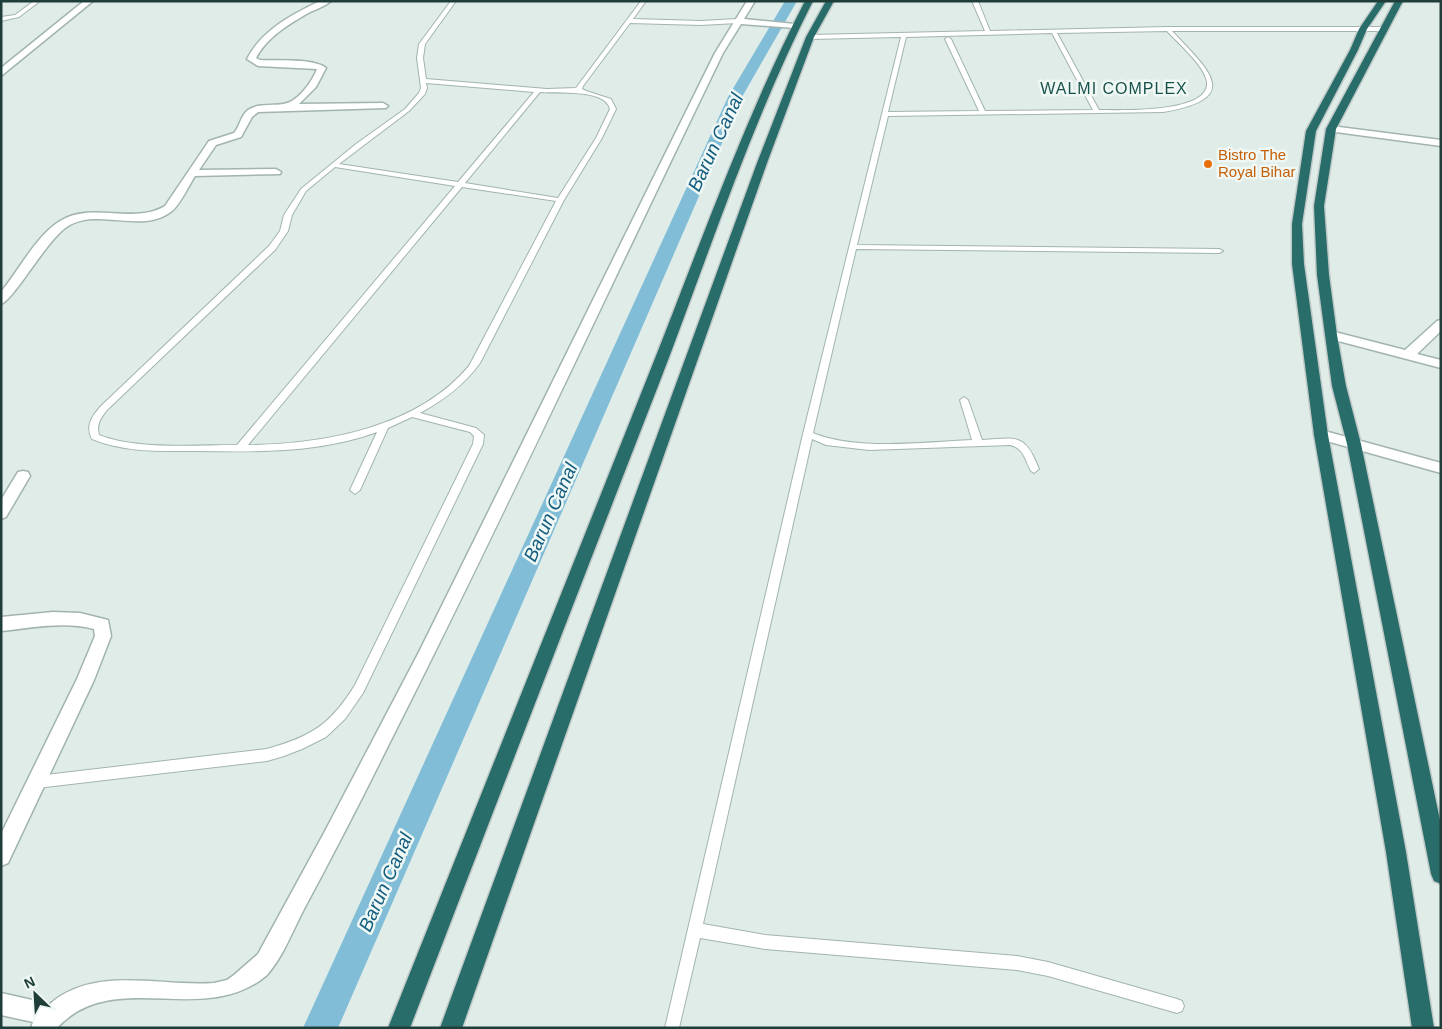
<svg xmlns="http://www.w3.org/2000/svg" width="1442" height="1029" font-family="Helvetica,sans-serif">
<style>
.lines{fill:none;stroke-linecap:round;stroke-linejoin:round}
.canal{fill:#81bdd7;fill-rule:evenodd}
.lane-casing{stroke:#a2b4b0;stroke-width:2}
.street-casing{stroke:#a2b4b0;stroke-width:3}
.highway-casing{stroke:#c0c9c8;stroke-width:3}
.lane{fill:#fff;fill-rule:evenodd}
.street{fill:#fff;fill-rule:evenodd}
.highway{fill:#286d69;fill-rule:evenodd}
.food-dot{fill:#e8710a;stroke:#f0f8f5;stroke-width:2}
.labels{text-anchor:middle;stroke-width:5;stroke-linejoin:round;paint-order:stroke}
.far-food-label{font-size:15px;fill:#c56008;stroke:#f0f8f5;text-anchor:start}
.far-neighbourhood-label{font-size:16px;letter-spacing:1px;fill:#19524c;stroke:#f0f8f5}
.water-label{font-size:19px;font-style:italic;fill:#135d7f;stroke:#f0f8f5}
</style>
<rect width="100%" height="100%" fill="#dfece8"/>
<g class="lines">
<polygon class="canal" points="785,1 797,1 742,97 338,1028 303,1028 728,97"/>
<defs>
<g id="lane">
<polygon points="34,1 40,1 19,17 1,21 1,17 15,15"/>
<path d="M451 1H456L425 44 423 58 426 79 547 89 576 88 641 1H646L633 19 701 21 737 19 740 21 737 23 701 25 630 23 583 86 582 89 586 91 611 99 616 109 602 138 564 200 480 363C464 385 444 400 420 413L476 428 484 435 483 444 363 693 345 719 326 737 302 749 284 756 267 761 37 788 33 786 31 782 33 778 37 776 267 749C312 736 330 725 355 685L473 444 474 436 470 432 412 417 388 428 360 490 355 494 350 490 377 432C320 453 257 452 198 451 162 451 126 453 92 439 85 426 92 416 101 406L269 246 280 231 284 215 301 189 356 144 405 109 419 93 421 88 417 58 419 44ZM426 83 534 92 458 182 339 164 409 111 425 94 427 88ZM540 92C557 94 605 88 610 109L596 138 558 198 465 183ZM335 167 455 186 237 445C197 445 136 450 99 435 96 424 101 418 107 410L275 250 288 231 292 215 306 191ZM462 187 556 201 469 366C417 428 324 444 248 445Z"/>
<path d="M972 1H978L990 31 1168 27H1383L1386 29 1383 31H1172C1209 71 1244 98 1163 112L888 116 857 245 1219 249 1223 251 1219 253 856 249 813 433C855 451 926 442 972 440L960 400 964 397 968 400 982 440C1017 438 1025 433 1039 469L1034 473 1031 471C1025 460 1024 448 1010 445L869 450 826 445 812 439 703 924 765 935 1017 956 1048 962 1177 999 1182 1001 1184 1006 1182 1011 1177 1013 1048 976 1017 970 765 949 700 938 679 1028H665L803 434 901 37 810 39 807 37 810 35 985 31ZM1167 31C1177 42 1205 66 1207 82 1210 114 1119 110 1099 110L1057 33ZM1052 33 1093 110 985 111 951 39 948 37 945 39 979 111 888 112 906 37Z"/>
</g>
<g id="street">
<polygon points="84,1 93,1 1,76 1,68"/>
<path d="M320 1H331C325 6 317 9 310 12 289 24 267 37 256 58L260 60C277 61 314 58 326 68L316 87 299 104 383 103 388 106 386 108 258 112 252 117 241 137 216 145 199 170 276 169 281 172 280 174 195 176C188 187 181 203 172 211 142 235 99 207 68 226 47 239 14 300 1 304V292C20 269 35 237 60 221 93 201 133 225 165 206L209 141 234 133C240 126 241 115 248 110 258 103 272 106 283 104 297 103 312 82 317 69L258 66 247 59C262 30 291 15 320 1Z"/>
<path d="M747 1H755L744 19 795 24 799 26 795 28 741 24 723 53C611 284 504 517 388 746 361 801 333 855 304 909 293 930 283 957 267 975 204 1029 114 966 57 1028H31L33 1022 1 1015V993L50 1004C95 965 160 987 214 983L227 980 234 975 258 954 324 833 419 652 715 53Z"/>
<polygon points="1331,126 1441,140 1441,146 1328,131 1326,129"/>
<polygon points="1441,320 1441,331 1417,354 1441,360 1441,368 1327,338 1325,335 1331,331 1405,350 1437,321"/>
<polygon points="1321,430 1441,463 1441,473 1316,438 1314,435 1316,432"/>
<polygon points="23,471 28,472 30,476 6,517 1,519 1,500 18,472"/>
<path d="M53 612 80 613 108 620 111 636 94 680 8 863 1 866V834L77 679 95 636 94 629C64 621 31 628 1 631V617Z"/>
</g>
<g id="highway">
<path d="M805 1H813C751 123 709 254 660 381 576 597 493 812 410 1028H388C474 812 560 597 646 381 697 254 742 123 805 1Z"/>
<polygon points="826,1 834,1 814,37 767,163 462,1028 440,1028 757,163 806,37"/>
<polygon points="1378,1 1386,1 1367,29 1358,50 1316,131 1302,224 1304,264 1328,435 1406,852 1434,1028 1412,1028 1386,852 1314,435 1292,264 1292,224 1306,131 1350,50 1359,29"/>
<polygon points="1395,1 1403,1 1336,129 1324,206 1329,275 1337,335 1346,386 1361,444 1441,825 1441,884 1434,881 1431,874 1347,444 1332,386 1325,335 1317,275 1314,206 1326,129"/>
</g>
</defs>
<use href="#lane" class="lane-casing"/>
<use href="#street" class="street-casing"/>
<use href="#highway" class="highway-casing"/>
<use href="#lane" class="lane"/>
<use href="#street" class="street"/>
<use href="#highway" class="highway"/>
</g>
<circle class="food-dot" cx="1208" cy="164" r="5"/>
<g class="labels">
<g class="far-food-label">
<text x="1218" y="160">Bistro The<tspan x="1218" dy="17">Royal Bihar</tspan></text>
</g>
<g class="far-neighbourhood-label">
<text x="1114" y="94">WALMI COMPLEX</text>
</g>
<g class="water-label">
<text transform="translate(715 142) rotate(-65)" y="7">Barun Canal</text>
<text transform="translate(550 512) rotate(-66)" y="7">Barun Canal</text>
<text transform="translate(385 882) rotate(-66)" y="7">Barun Canal</text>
</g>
</g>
<rect width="1442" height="1029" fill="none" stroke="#1f3e3a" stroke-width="5"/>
<g transform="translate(35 994) rotate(335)" stroke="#f0f8f5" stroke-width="4" paint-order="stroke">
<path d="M0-4L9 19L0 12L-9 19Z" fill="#1f3e3a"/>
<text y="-8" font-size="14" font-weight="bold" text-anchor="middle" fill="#1f3e3a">N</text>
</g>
</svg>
